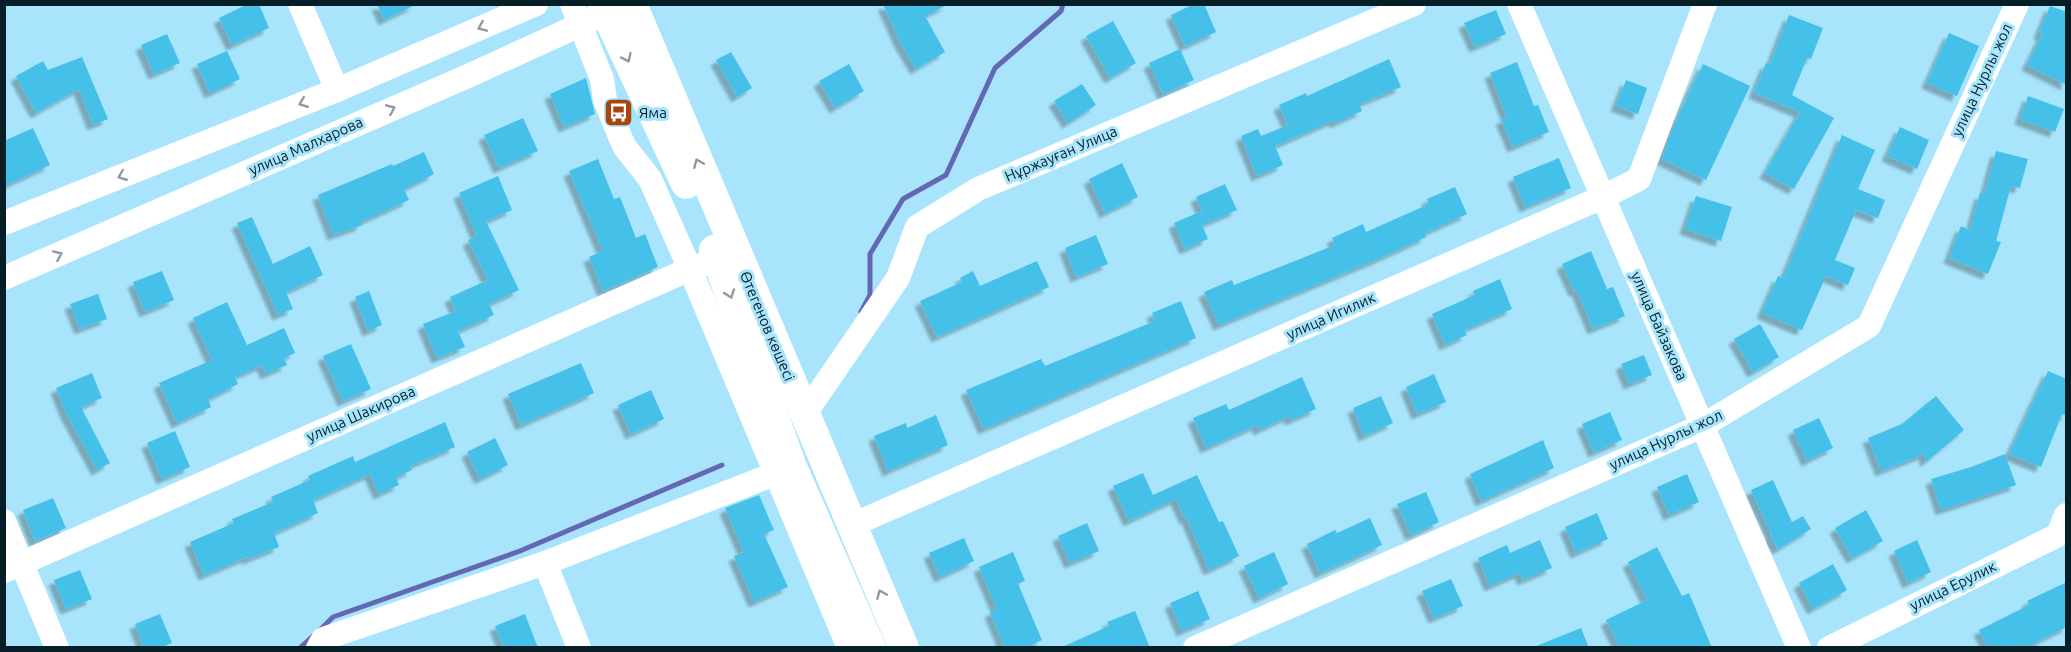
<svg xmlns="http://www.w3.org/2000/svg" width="2071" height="652" font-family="Ubuntu,sans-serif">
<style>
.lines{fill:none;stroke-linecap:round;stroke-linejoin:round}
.stream{stroke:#6468b3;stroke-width:5}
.building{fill:#45c0e9;filter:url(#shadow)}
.minor{stroke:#fff;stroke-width:24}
.major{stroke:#fff;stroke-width:30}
.oneway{stroke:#8f9a9e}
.labels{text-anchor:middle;stroke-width:6;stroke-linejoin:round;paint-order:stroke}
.street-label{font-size:15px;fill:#061f27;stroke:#a8e5fc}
.poi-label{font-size:15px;fill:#061f27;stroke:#a8e5fc;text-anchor:start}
</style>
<defs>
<filter id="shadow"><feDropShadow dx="-5.5" dy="5.5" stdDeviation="1.5" flood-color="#0004"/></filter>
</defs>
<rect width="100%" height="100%" fill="#a8e5fc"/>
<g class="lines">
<g class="stream">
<polyline points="861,312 870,295 870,254 903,199 946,175 995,68 1061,11 1063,4"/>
<polyline points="320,630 333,617 520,551 722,465"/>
<polyline points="300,648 313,636"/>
</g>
</g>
<g class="building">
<polygon points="248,4 259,4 269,28 232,45 219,18"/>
<polygon points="377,4 417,4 384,20"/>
<polygon points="883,4 949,4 925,16 945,52 916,69 900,42"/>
<polygon points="1194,4 1204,4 1216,32 1185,46 1171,15"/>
<polygon points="2050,6 2067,12 2067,85 2027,65 2042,35 2039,33"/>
<polygon points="1496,10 1506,34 1475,47 1464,23"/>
<polygon points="1789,15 1823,28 1811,59 1807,58 1792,95 1834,118 1794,189 1765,173 1800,112 1754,93 1766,63 1770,64"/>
<polygon points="1113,21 1136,63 1110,78 1086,36"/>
<polygon points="1949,33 1979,46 1957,96 1927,83"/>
<polygon points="167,34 180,63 154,74 141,45"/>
<polygon points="1180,49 1194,80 1163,94 1149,63"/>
<polygon points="227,51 240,79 210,93 197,64"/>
<polygon points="731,52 752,88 737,97 716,60"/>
<polygon points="82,57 108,119 93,125 79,89 36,113 16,76 43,61 48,70"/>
<polygon points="1389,59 1401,87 1359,104 1362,111 1335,123 1334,120 1275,146 1283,165 1257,176 1241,136 1258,129 1261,136 1288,125 1279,105 1306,93 1307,96"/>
<polygon points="1517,62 1534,106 1538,105 1549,132 1513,147 1501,119 1507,117 1490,73"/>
<polygon points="849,64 864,91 835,108 819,81"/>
<polygon points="1703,64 1750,86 1706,180 1662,159 1674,126"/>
<polygon points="586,78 595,114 564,127 550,94"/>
<polygon points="1626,80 1647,88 1638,114 1616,106"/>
<polygon points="1082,84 1096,105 1068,123 1054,101"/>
<polygon points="2028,96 2064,109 2055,132 2020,119"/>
<polygon points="523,118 538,151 499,168 484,135"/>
<polygon points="1900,127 1929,140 1917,169 1887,156"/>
<polygon points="33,128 50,165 4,186 4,141"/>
<polygon points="1842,135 1875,150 1858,189 1885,200 1878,218 1856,210 1835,260 1855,268 1848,285 1826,276 1802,330 1762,313 1778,276 1783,279"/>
<polygon points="1996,151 2028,159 2020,188 2011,186 1996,241 2001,242 1988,274 1949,258 1961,226 1970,230 1980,193 1984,195"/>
<polygon points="424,152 434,174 404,189 409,200 361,222 362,225 333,235 318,195 392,164 393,166"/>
<polygon points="1559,158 1571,188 1525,207 1513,177"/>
<polygon points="598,159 614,199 620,197 636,238 645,234 658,267 603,291 589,257 603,251 569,171"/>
<polygon points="1122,163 1138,197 1105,213 1089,179"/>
<polygon points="498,176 512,210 486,221 519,290 489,304 494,315 458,331 465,347 437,358 423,324 456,311 450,297 488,280 468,240 477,236 459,193"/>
<polygon points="1225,184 1237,210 1202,225 1208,239 1185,249 1174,223 1202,211 1196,197"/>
<polygon points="1455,187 1467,214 1425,233 1426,237 1378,259 1219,325 1204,292 1232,280 1234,285 1335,245 1332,238 1363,224 1366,232 1429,204 1427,199"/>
<polygon points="1696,196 1732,207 1721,241 1685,229"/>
<polygon points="252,217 273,264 310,246 323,275 286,292 293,309 278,315 237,223"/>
<polygon points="1096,235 1108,264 1076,277 1065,248"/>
<polygon points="1591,251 1607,289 1613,287 1625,316 1593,329 1577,290 1574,291 1562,264"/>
<polygon points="1037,261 1049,287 937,337 920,301 962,282 960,278 973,271 980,286"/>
<polygon points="162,271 174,300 145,312 133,282"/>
<polygon points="1500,279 1512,309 1464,330 1467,335 1445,345 1432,314 1475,295 1473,291"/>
<polygon points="369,291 382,325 368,331 355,297"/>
<polygon points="98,294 107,319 80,329 70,304"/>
<polygon points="1181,301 1196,338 984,429 966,390 1041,359 1045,366 1155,321 1152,313"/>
<polygon points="227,302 247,345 284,328 295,353 284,358 287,365 266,374 262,365 235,377 238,384 208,399 211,407 177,423 159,383 212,360 193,318"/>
<polygon points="1760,324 1779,357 1753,372 1734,339"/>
<polygon points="351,344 371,389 343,401 323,356"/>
<polygon points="1644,355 1652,375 1629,384 1621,364"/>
<polygon points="581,363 594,393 521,425 508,394"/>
<polygon points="2048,371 2067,379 2067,416 2062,414 2041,467 2009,454"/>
<polygon points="92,373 102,398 81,407 110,463 97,470 66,413 56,388"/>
<polygon points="1434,374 1446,402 1417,414 1406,387"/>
<polygon points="1302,377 1316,409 1291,420 1289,416 1259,430 1257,425 1206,448 1193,418 1226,404 1229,410"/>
<polygon points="651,390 664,419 631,434 618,405"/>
<polygon points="1381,396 1393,423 1364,436 1353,408"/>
<polygon points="1936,396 1964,430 1926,462 1924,454 1881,471 1868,438 1902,424"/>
<polygon points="1610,412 1622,440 1594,452 1582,424"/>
<polygon points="936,415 948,445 888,471 874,436 906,423 907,428"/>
<polygon points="1819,418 1833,448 1807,461 1793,430"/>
<polygon points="445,422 455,447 410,466 412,470 396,477 399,485 379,494 370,474 313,500 318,513 274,533 279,547 248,559 247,557 204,575 190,542 234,523 232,519 273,502 271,497 310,480 308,476 353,456 355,462"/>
<polygon points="175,431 190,467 162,479 147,443"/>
<polygon points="495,438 508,465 480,479 467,452"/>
<polygon points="1543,440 1554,468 1481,501 1470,474"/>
<polygon points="2005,454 2016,485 1941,510 1931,479 1971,467"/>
<polygon points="1143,473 1153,495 1197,475 1219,522 1223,521 1239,556 1209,570 1187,518 1185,519 1176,499 1129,521 1113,486"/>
<polygon points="1687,474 1699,502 1669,515 1657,487"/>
<polygon points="1773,480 1792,522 1803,516 1811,529 1778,549 1770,536 1772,535 1751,490"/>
<polygon points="1426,492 1439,522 1411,535 1397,504"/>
<polygon points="759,495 774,530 764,534 788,587 754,602 734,556 744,552 725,508"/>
<polygon points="53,498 66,528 35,541 23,510"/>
<polygon points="1866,510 1883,541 1852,558 1835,528"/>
<polygon points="1597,513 1608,539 1576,553 1565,527"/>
<polygon points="1370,518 1382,545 1320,573 1307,544 1335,530 1337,533"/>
<polygon points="1087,523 1099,551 1070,563 1058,536"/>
<polygon points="964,538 974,561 940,577 929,553"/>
<polygon points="1540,540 1552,568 1523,580 1520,573 1490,586 1478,558 1507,545 1510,553"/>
<polygon points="1917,540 1931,572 1908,583 1894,551"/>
<polygon points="1657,547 1682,596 1689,593 1712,648 1620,648 1606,620 1647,600 1628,562"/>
<polygon points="1013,552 1025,581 1018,584 1042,640 1025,648 1005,648 990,612 997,609 979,567"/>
<polygon points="1274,552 1288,584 1259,598 1244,566"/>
<polygon points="1833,564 1847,590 1813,609 1799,583"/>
<polygon points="80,570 92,599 66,609 54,580"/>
<polygon points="1451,579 1463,606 1434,618 1422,591"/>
<polygon points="2067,582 2067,627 2024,648 1988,648 1979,630 2029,605 2027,601"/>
<polygon points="1198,591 1210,619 1182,631 1170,603"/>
<polygon points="1135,611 1150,648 1060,648 1109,626 1107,622"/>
<polygon points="160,614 172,643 160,648 144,648 135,624"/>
<polygon points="525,614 538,648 504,648 495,626"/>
<polygon points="1581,628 1589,648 1535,648 1534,647"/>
</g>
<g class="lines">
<g class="minor">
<polyline points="300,4 337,90"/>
<polyline points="572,4 602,79 605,100 624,146 650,179 690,269 849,648"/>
<polyline points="1519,4 1799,648"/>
<polyline points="4,223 337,90 536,4"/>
<polyline points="4,278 468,76 595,18"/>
<polyline points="804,415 898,278 917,227 978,189 1414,4"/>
<polyline points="4,521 57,648"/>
<polyline points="852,525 1603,197 1639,179 1705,4"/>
<polyline points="545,563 579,648"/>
<polyline points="4,571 690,269 718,259"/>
<polyline points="318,648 323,639 545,563 790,468"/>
<polyline points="1195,648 1702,426 1869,326 2017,4"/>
<polyline points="1829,648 2058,535 2066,515"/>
</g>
<g class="major">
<polyline points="602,4 686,184"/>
<polyline points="632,4 904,648"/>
<polyline points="714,250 792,467 871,648"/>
</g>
</g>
<defs><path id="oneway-chevron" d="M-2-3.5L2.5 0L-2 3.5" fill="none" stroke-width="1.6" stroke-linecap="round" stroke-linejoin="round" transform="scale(1.5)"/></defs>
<g class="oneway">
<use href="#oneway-chevron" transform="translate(482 27) rotate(157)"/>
<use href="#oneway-chevron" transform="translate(627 58) rotate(65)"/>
<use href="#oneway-chevron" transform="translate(303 103) rotate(158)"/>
<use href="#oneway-chevron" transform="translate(391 109) rotate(-23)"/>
<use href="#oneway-chevron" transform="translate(698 163) rotate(-113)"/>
<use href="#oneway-chevron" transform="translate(122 176) rotate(158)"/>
<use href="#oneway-chevron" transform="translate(58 255) rotate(-24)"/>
<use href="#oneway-chevron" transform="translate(730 294) rotate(70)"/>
<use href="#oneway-chevron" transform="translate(881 594) rotate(-113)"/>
</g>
<defs>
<symbol id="bus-square" viewBox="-11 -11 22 22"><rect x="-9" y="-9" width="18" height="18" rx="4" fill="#a8450d" stroke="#a8e5fc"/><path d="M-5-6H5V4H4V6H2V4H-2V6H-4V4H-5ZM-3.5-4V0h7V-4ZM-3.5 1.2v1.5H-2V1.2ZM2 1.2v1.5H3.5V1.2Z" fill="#fff"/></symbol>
</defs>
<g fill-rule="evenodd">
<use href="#bus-square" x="602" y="96" width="33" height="33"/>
</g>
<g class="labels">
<g class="street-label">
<text transform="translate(1982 80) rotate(-65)" y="5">улица Нурлы жол</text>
<text transform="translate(306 146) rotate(-24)" y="5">улица Малхарова</text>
<text transform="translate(1061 154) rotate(-23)" y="5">Нұржауған Улица</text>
<text transform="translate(1331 316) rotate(-24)" y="5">улица Игилик</text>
<text transform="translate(767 326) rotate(67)" y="5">Өтегенов көшесі</text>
<text transform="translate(1659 326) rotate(66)" y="5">улица Байзакова</text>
<text transform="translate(361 414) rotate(-24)" y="5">улица Шакирова</text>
<text transform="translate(1666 440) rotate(-25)" y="5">улица Нурлы жол</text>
<text transform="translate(1953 586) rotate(-26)" y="5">улица Ерулик</text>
</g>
<g class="poi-label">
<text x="639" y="118">Яма</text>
</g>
</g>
<rect width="2071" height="652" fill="none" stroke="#061f27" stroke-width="12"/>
</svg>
